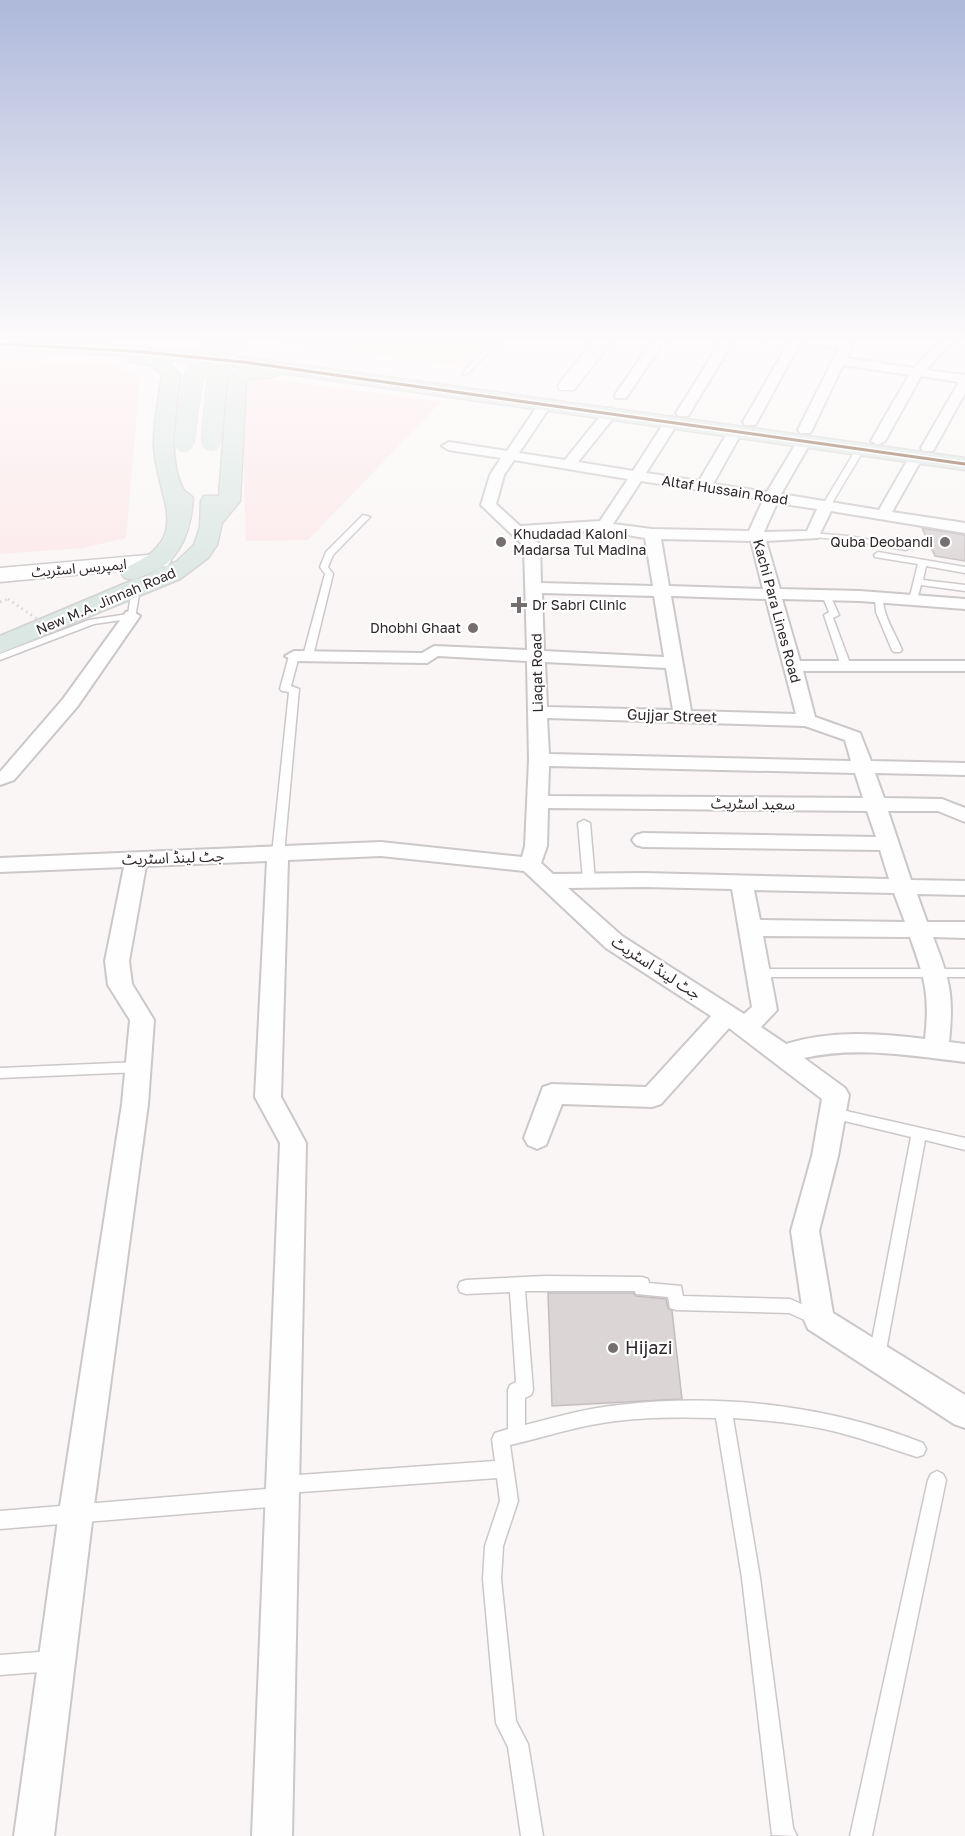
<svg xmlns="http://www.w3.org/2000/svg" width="965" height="1836" font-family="'Golos Text','Noto Sans Arabic',sans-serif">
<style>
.green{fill:#fce8ea}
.building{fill:#dbd5d6;stroke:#c3bdbe;stroke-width:1.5}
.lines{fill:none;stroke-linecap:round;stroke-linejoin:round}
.lane-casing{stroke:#ccc7c8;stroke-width:3}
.street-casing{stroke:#ccc7c8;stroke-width:4}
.secondary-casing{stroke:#ccc7c8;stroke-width:3}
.primary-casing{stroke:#d4d1d1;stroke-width:3}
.path{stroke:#d7d5d5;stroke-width:3;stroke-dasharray:1.5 4;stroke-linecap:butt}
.lane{fill:#fefefe;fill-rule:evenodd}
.street{fill:#fefefe;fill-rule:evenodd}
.secondary{fill:#fefefe;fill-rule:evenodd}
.primary{fill:#dae7e2;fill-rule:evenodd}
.primary-bridge-casing{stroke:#d4d1d1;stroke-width:21;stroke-linecap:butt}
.path-bridge{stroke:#d7d5d5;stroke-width:3;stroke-dasharray:1.5 4;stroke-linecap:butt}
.primary-bridge{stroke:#dae7e2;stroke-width:20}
.bus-1-casing{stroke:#fff;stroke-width:6}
.bus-1{stroke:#7a4b2a;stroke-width:3}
.poi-dot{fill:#766f70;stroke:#fff;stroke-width:2}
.labels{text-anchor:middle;stroke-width:4.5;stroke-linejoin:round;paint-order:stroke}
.far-street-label{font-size:14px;fill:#2f2728;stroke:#fff}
.far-poi-label{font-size:14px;fill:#2f2728;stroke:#fff;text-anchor:start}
.street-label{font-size:15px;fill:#2f2728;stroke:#fff}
.near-poi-label{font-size:18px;fill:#2f2728;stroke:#fff;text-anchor:start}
</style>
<rect width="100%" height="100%" fill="#faf6f6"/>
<g class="green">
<polygon points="267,340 491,340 464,367"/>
<polygon points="0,358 116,365 140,377 126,538 83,548 0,554"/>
<polygon points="249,376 441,402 308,540 246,541 241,382"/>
</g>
<g class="building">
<polygon points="922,528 965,535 965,561 935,556"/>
<polygon points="548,1293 633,1293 636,1296 666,1299 668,1308 672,1311 682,1399 552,1406"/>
</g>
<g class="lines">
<defs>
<g id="lane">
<polygon points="495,340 501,340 467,374 463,374 463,372"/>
<polygon points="858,446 865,448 829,508 823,508 822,506"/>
<polygon points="363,515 370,517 333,555 328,567 333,574 313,656 308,659 305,658 303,656 325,574 320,567 326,552"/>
<polygon points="810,533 848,536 906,546 910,548 906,550 848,540 813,537 809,535"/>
<polygon points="878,552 965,567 965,573 926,566 923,580 965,585 965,591 921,585 917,600 916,602 910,602 909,600 918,564 875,557 874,555"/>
<polygon points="136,586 140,589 135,618 94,624 0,660 0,654 89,620 128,614 132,589"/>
<polygon points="826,592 830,595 839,615 833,618 851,666 849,668 843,668 841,666 824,615 829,612 822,595"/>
<path d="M879 595 883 598C883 617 895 632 902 650L900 652H894L892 650 876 612 875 598Z"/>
<polygon points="294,653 299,656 291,686 299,689 284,854 278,858 272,854 289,692 282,691 280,689 289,656"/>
<polygon points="584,820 590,823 595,880 589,884 583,880 578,823"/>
<polygon points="758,969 965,969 965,977 758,977 752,973"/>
<polygon points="138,1062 143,1063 145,1067 143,1071 138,1072 0,1078 0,1068"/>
<polygon points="833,1108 965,1138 965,1150 925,1140 885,1356 883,1361 877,1363 871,1361 869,1356 911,1137 828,1117 826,1113 828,1109"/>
<path d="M545 1276 642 1277 648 1279 649 1283 681 1286 683 1296 790 1299 824 1314 826 1319 824 1324 818 1326 789 1313 676 1310 670 1308 668 1297 636 1294 635 1291H525L533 1390 531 1395 525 1398V1425C556 1417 587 1408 619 1405 720 1393 828 1405 923 1443L926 1449 923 1455 917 1457C886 1447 856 1436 824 1429 794 1423 763 1420 733 1418L760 1578 793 1828 797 1836 772 1835 742 1578 716 1418C674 1417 632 1417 591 1425 564 1430 537 1439 510 1445L518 1501 503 1546 501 1579 516 1721 528 1744 543 1836H521L508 1747 496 1723 483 1579 485 1546 500 1501 497 1478 287 1493 289 1497 286 1503 280 1506 0 1529V1511L278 1488 276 1485 279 1479 285 1476 495 1461 492 1439 495 1433 508 1429V1390L510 1385 516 1382 510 1292 466 1294 460 1292 458 1287 460 1282 466 1280Z"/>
<polygon points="937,1471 943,1474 946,1480 872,1836 850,1836 928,1480 931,1474"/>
<polygon points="53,1651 60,1654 63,1661 60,1668 53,1671 0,1675 0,1655"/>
</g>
<g id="street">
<polygon points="653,340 665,340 626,398 616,398 615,395"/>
<polygon points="722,340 734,340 688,416 678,416 676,413"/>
<polygon points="790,340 855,340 846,358 914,368 942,340 954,340 926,370 965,375 965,393 933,451 923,451 921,448 959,382 921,376 885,441 878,445 871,441 909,375 843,365 812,430 810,433 800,433 798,430 839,348 800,343 757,422 755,425 745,425 743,422"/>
<path d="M543 404 549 408 519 453 565 460 606 409 611 408 618 412 578 462 633 471 667 418 672 417 679 421 646 473 699 481 729 430 736 426 743 430 713 484 767 492 798 440 805 436 812 440 781 494 879 510 911 454H921L923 457 892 512 965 523V533L831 511 818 538 766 541 780 589 860 591 965 599V609L860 601 782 599 800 661H965V671H803L815 717 860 733 871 761 965 763V775L875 773 884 798 942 799 965 808V822L938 811H888L911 880 965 881V895L917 894 927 922H965V938L933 937C950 980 954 996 949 1042L965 1044V1062C911 1056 857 1046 804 1058L845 1088 849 1095 838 1156 819 1231 833 1313 965 1395V1428L954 1424 808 1329 804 1320 791 1231 812 1156 822 1099 729 1028 661 1104 652 1107 562 1104 546 1145 537 1149 528 1145 524 1138 543 1087 552 1084 646 1087 711 1016 606 948 524 871 381 856 288 860 281 1097 306 1143 292 1836H252L280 1143 255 1097 267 861 146 866 129 961 132 984 154 1020 148 1104 93 1513 54 1836H14L59 1513 122 1104 130 1020 108 985 105 961 124 867 0 872V858L381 842 522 857 525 846 529 760 527 661 438 656 427 663 294 661 285 656 294 651 422 653 434 646 527 650 524 546 481 505 490 475 501 458 449 450 442 446 449 442 507 451 538 405ZM514 460 628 479 600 521 520 526 496 504 504 475ZM641 481 763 500 749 531 652 529 613 524ZM777 503 817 509 807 531 764 532ZM599 530 645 538 653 586 541 583 540 545 530 535ZM661 539 751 541 763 589 669 586ZM542 593 654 596 664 657 544 651ZM671 596 766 599 796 714 691 711ZM545 662 666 668 673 710 547 707ZM547 718 805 726 845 740 851 761 549 754ZM549 766 855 773 863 798 548 796ZM548 808 867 811 876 837 643 833 636 835 632 840 636 845 643 847 880 850 889 879 644 873 553 874 541 863 547 846ZM644 887 732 889 752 1007 744 1014 622 936 568 888ZM754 890 894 893 905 922 760 920ZM763 936 910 937C925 979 930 995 925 1039 878 1033 832 1030 786 1044L761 1027 777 1010Z"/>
<polygon points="132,611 140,616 77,707 14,780 0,785 0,772 63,699 126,612"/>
</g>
<g id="secondary">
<polygon points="595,340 613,340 574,390 560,390 558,386 560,382"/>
<polygon points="159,554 167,556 171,561 167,566 0,582 0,568"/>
</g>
<path id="primary" d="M0 340 132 346 243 357 965 458V470L281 373C273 380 257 376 246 380L240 501 222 523 217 545 208 558 180 579 0 653V636L176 562 194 545 200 527 201 501 204 496H219L228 377 231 373 247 368 167 360 180 375C177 410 166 456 183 489 185 493 190 493 193 498 191 529 182 559 152 573 142 578 135 581 125 578L121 573 125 568C195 538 158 502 154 448 153 425 159 398 162 375L150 365 129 362 128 356 0 349Z"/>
</defs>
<use href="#lane" class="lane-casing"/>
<use href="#street" class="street-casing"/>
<use href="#secondary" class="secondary-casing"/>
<use href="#primary" class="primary-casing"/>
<polyline class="path" points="0,602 8,599"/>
<use href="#lane" class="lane"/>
<use href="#street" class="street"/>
<use href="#secondary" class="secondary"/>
<use href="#primary" class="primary"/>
<defs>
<g id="primary-bridge">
<polyline points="211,441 217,378 233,341"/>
<polyline points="184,442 193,379 212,340"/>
</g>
</defs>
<use href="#primary-bridge" class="primary-bridge-casing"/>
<polyline class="path-bridge" points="8,599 56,632"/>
<use href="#primary-bridge" class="primary-bridge"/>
<defs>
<polyline id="bus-1" points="0,344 132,351 243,362 965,464"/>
</defs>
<use href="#bus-1" class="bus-1-casing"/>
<use href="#bus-1" class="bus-1"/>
</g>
<linearGradient id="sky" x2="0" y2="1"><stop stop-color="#adb8da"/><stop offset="0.57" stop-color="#fdfbfb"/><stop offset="1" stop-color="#fdfbfb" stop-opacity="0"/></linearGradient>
<rect width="965" height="597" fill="url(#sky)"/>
<g class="poi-dot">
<circle cx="501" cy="542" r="6"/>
<circle cx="945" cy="542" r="6"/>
<path d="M516 596h6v6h6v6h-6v6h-6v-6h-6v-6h6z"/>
<circle cx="473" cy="628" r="6"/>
<circle cx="613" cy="1348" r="6"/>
</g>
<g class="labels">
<g class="far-street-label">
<text transform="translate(725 490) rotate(9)" y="5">Altaf Hussain Road</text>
<text transform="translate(79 568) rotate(-5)" y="5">ایمپریس اسٹریٹ</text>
<text transform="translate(106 601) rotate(-23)" y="5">New M.A. Jinnah Road</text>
<text transform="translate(777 611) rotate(75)" y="5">Kachi Para Lines Road</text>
<text transform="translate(537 673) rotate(-91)" y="5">Liaqat Road</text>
</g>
<g class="far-poi-label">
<text x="513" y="539">Khudadad Kaloni<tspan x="513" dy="16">Madarsa Tul Madina</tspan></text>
<text x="933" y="547" text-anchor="end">Quba Deobandi</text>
<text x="532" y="610">Dr Sabri Clinic</text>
<text x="461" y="633" text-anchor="end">Dhobhi Ghaat</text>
</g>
<g class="street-label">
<text transform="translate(672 716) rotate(2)" y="5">Gujjar Street</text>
<text transform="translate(753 804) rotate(1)" y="5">سعید اسٹریٹ</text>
<text transform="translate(173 858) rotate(-2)" y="5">جٹ لینڈ اسٹریٹ</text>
<text transform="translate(656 968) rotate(33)" y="5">جٹ لینڈ اسٹریٹ</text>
</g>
<g class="near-poi-label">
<text x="625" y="1354">Hijazi</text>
</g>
</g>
</svg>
